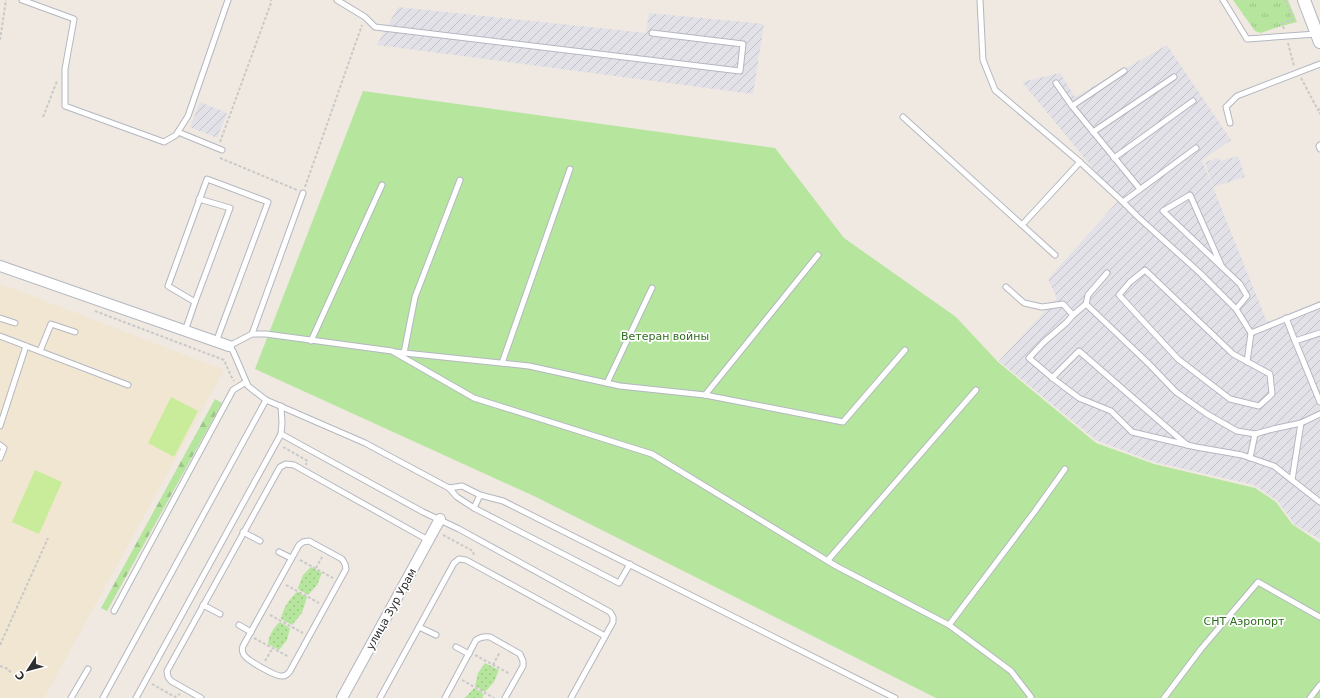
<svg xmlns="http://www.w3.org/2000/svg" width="1320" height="698" font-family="'DejaVu Sans',sans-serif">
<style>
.industrial{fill:url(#industrial-furrows)}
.education{fill:#f0e6d1}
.grass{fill:url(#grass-tufts)}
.forest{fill:url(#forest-firs)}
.park{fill:url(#park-dots)}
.garden{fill:#b6e59e}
.pitch{fill:#c9ec9a}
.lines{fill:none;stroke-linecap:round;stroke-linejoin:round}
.service-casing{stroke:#b4b7c1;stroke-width:7}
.minor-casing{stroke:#b4b7c1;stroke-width:12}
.tertiary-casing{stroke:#b4b7c1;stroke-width:14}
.path{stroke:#c9c9c9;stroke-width:2;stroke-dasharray:3 2;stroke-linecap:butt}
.service{stroke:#fff;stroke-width:5}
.minor{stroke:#fff;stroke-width:10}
.tertiary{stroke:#fff;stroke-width:12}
.labels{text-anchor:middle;stroke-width:3.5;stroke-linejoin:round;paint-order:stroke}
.park-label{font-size:11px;fill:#2c6e1b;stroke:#fff}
.street-label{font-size:11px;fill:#2e2e2e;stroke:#fff}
</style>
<defs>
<pattern id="industrial-furrows" width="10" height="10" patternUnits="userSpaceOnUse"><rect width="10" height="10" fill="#e3e1e8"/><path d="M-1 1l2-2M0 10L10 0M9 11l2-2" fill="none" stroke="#c3c1c7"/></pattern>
<pattern id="grass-tufts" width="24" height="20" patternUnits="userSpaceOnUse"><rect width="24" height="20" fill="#b6e59e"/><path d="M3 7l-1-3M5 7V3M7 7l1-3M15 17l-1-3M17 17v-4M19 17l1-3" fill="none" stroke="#9dc588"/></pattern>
<pattern id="forest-firs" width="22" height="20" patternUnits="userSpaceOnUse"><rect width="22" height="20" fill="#b6e59e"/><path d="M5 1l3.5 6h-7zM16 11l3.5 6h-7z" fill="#9dc588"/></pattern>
<pattern id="park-dots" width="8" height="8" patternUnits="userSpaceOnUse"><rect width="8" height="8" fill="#b6e59e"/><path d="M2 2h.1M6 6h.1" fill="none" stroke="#9dc588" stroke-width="1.8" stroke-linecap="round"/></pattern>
</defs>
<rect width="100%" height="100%" fill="#efe9e1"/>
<g class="industrial">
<polygon points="398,7 646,33 649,13 764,24 753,94 377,45"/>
<polygon points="1167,45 1231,140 1202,160 1267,322 1320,301 1320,539 1294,524 1278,501 1254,485 1154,462 1096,440 999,361 1057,298 1048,279 1119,200 1022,82 1060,73 1075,97"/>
<polygon points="200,102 227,113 217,138 190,127"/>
<polygon points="1238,156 1245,177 1213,187 1205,162 1218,158 1220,161"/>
</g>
<polygon class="education" points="0,284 27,294 224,370 44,698 0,698"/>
<polygon class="grass" points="1233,0 1288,0 1297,22 1278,27 1261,33 1255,31"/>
<polygon class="forest" points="215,399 222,403 107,611 101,608"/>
<g class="park">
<polygon points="311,567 322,573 317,585 308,595 298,589 298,588 303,575"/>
<path d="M297 592 307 597 302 613 292 625 281 619C283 608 289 599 297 592Z"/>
<path d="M280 622 290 628 287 640 279 650 268 644C269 635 273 628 280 622Z"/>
<polygon points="485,663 499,670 494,682 485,692 475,686 478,673"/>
<polygon points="474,688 484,694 482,698 465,698"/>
</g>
<polygon class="garden" points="363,91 775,148 844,238 956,317 998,362 1096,443 1154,464 1255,488 1276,502 1292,524 1320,543 1320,698 936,698 536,497 255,369"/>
<g class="pitch">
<polygon points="171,397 198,411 174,457 148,443"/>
<polygon points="35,470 62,482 39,534 12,522"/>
</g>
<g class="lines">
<defs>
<g id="service">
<polyline points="22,0 74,19 65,69 65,106 164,142 176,135 188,116 228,0"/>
<polyline points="337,0 365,17 375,27 740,71 743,44 652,33"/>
<polyline points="980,0 983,60 995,90 1080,162"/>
<polyline points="1223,0 1247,39 1316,34"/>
<polyline points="1056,83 1072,106 1140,189"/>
<polyline points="1072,106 1124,71"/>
<polyline points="903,117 1022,225 1080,162 1123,202"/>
<polyline points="1230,123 1226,107 1237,96 1320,64"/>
<polyline points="178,132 222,150"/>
<polyline points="1093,132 1174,77"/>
<polyline points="1320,145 1319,146 1320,149"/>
<polyline points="1196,148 1123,202 1138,217 1200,273 1236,309 1251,333"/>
<polyline points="1114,158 1193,101"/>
<polyline points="1022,225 1055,255"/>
<polyline points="1222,267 1190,195 1163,211 1240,284 1247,296 1236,309"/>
<polygon points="1145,270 1233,354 1270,374 1272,394 1259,406 1230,399 1178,359 1119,295 1130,282"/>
<polyline points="1006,287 1024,303 1042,307 1063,304 1073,315 1066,323 1044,342 1029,358 1055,380 1079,398 1111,411 1132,432 1196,447 1242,455 1274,466 1320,502"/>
<polyline points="195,302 230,208 199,199"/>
<polyline points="1086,304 1088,295 1107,273"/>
<polyline points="1073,315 1086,304 1148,363 1176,392 1207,414 1237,431 1255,434"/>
<polyline points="0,318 15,323"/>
<polyline points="1286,318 1295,341 1320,333"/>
<polyline points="185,331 195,302 168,286 207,179 268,202 216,342"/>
<polyline points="252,334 303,193"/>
<polyline points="0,336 128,385"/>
<polyline points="311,341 382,185"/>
<polyline points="1295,341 1320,402"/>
<polyline points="40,351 51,324 75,332"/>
<polyline points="395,352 529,366 620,386 705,395 843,422 905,350"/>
<polyline points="404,353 415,297 460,180"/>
<polyline points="1247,362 1251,333 1320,305"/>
<polyline points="502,363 570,169"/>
<polyline points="1052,378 1079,351 1187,445"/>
<polyline points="607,383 652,288"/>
<polyline points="705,395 818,255"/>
<polyline points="281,406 282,423 281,434"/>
<polyline points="0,426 26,346"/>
<polyline points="0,445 4,448 0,458"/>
<polyline points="1250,458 1255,434 1273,429 1301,423"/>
<polyline points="1292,480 1301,423 1320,414"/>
<polyline points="449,488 457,497 474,508"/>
<polyline points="480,495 474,508 619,583 630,564"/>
<polyline points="243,532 260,541"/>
<path d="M309 541 342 559 345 564 346 569 290 671C288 674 285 676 282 676 276 677 247 660 244 655 242 652 242 649 243 646L299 545 303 542Z"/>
<polyline points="279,552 291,558"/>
<polyline points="828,560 976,390"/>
<polyline points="203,605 220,614"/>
<polyline points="114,611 233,390 246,382"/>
<polyline points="239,625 251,632"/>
<polyline points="949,625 1011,671 1031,697 1030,698"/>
<polyline points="419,627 436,635"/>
<polyline points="456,647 469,654"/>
<polyline points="71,698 88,669"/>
<polyline points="103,698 266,400"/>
<polyline points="136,698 281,434 423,512 459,529 610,612 613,617 613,622 571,698"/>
<polyline points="201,698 171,681 168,677 167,671 280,467 286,464 294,465 428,540"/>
<polyline points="380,698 454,563 459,559 466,560 605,636"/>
<path d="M445 698 476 640C480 637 484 636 490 637L520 654 523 661V666L505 698"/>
<polyline points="895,698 503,501 480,495 462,486 449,488 365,443 266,400 248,386 233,351 229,346 252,334 266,334 392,351 474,398 652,454 836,566 949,625 1035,511 1065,469"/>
<polyline points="1164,698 1201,649 1258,582 1320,617"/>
<polyline points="1310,698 1320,685"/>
</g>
<g id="minor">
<polyline points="0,266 229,346"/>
<polyline points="342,698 440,519"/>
</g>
<polyline id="tertiary" points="1304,0 1320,42"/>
</defs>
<use href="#service" class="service-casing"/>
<use href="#minor" class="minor-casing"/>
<use href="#tertiary" class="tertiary-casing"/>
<g class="path">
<polyline points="1284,29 1282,24 1293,19 1285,0"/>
<polyline points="0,40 6,0"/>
<polyline points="1288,43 1294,66"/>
<polyline points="1301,78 1318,110"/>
<polyline points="1320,109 1318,110 1320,114"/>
<polyline points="43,117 57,81"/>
<polyline points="220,142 271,3 271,0"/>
<polyline points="220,158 297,190"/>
<polyline points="305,187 362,25"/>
<polyline points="95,311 224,360 231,376 234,381"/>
<polyline points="283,447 306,460 307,461 306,465"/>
<polyline points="443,535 473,551 474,556"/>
<polyline points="300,560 333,578"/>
<polyline points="316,568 322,557"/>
<polyline points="286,585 319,603"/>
<polyline points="270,615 303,633"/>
<polyline points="254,638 289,657"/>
<polyline points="0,645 48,538"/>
<polyline points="475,655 510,674"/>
<polyline points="265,661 272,649"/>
<polyline points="493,665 500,652"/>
<polyline points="0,666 8,669 12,674"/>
<polyline points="462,680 494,698"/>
<polyline points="152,684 175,697 180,694"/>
</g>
<use href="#service" class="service"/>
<use href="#minor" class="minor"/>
<use href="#tertiary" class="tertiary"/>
</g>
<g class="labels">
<g class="park-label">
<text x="665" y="340">Ветеран войны</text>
<text x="1244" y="625">СНТ Аэропорт</text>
</g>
<g class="street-label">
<text transform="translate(391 609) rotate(-61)" y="4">улица Зур Урам</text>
</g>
</g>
<g transform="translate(28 670) rotate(234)" stroke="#ffffff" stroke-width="3" paint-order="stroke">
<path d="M0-3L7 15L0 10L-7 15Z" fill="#2e2e2e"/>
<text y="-6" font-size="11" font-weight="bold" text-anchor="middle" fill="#2e2e2e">С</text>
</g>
</svg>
